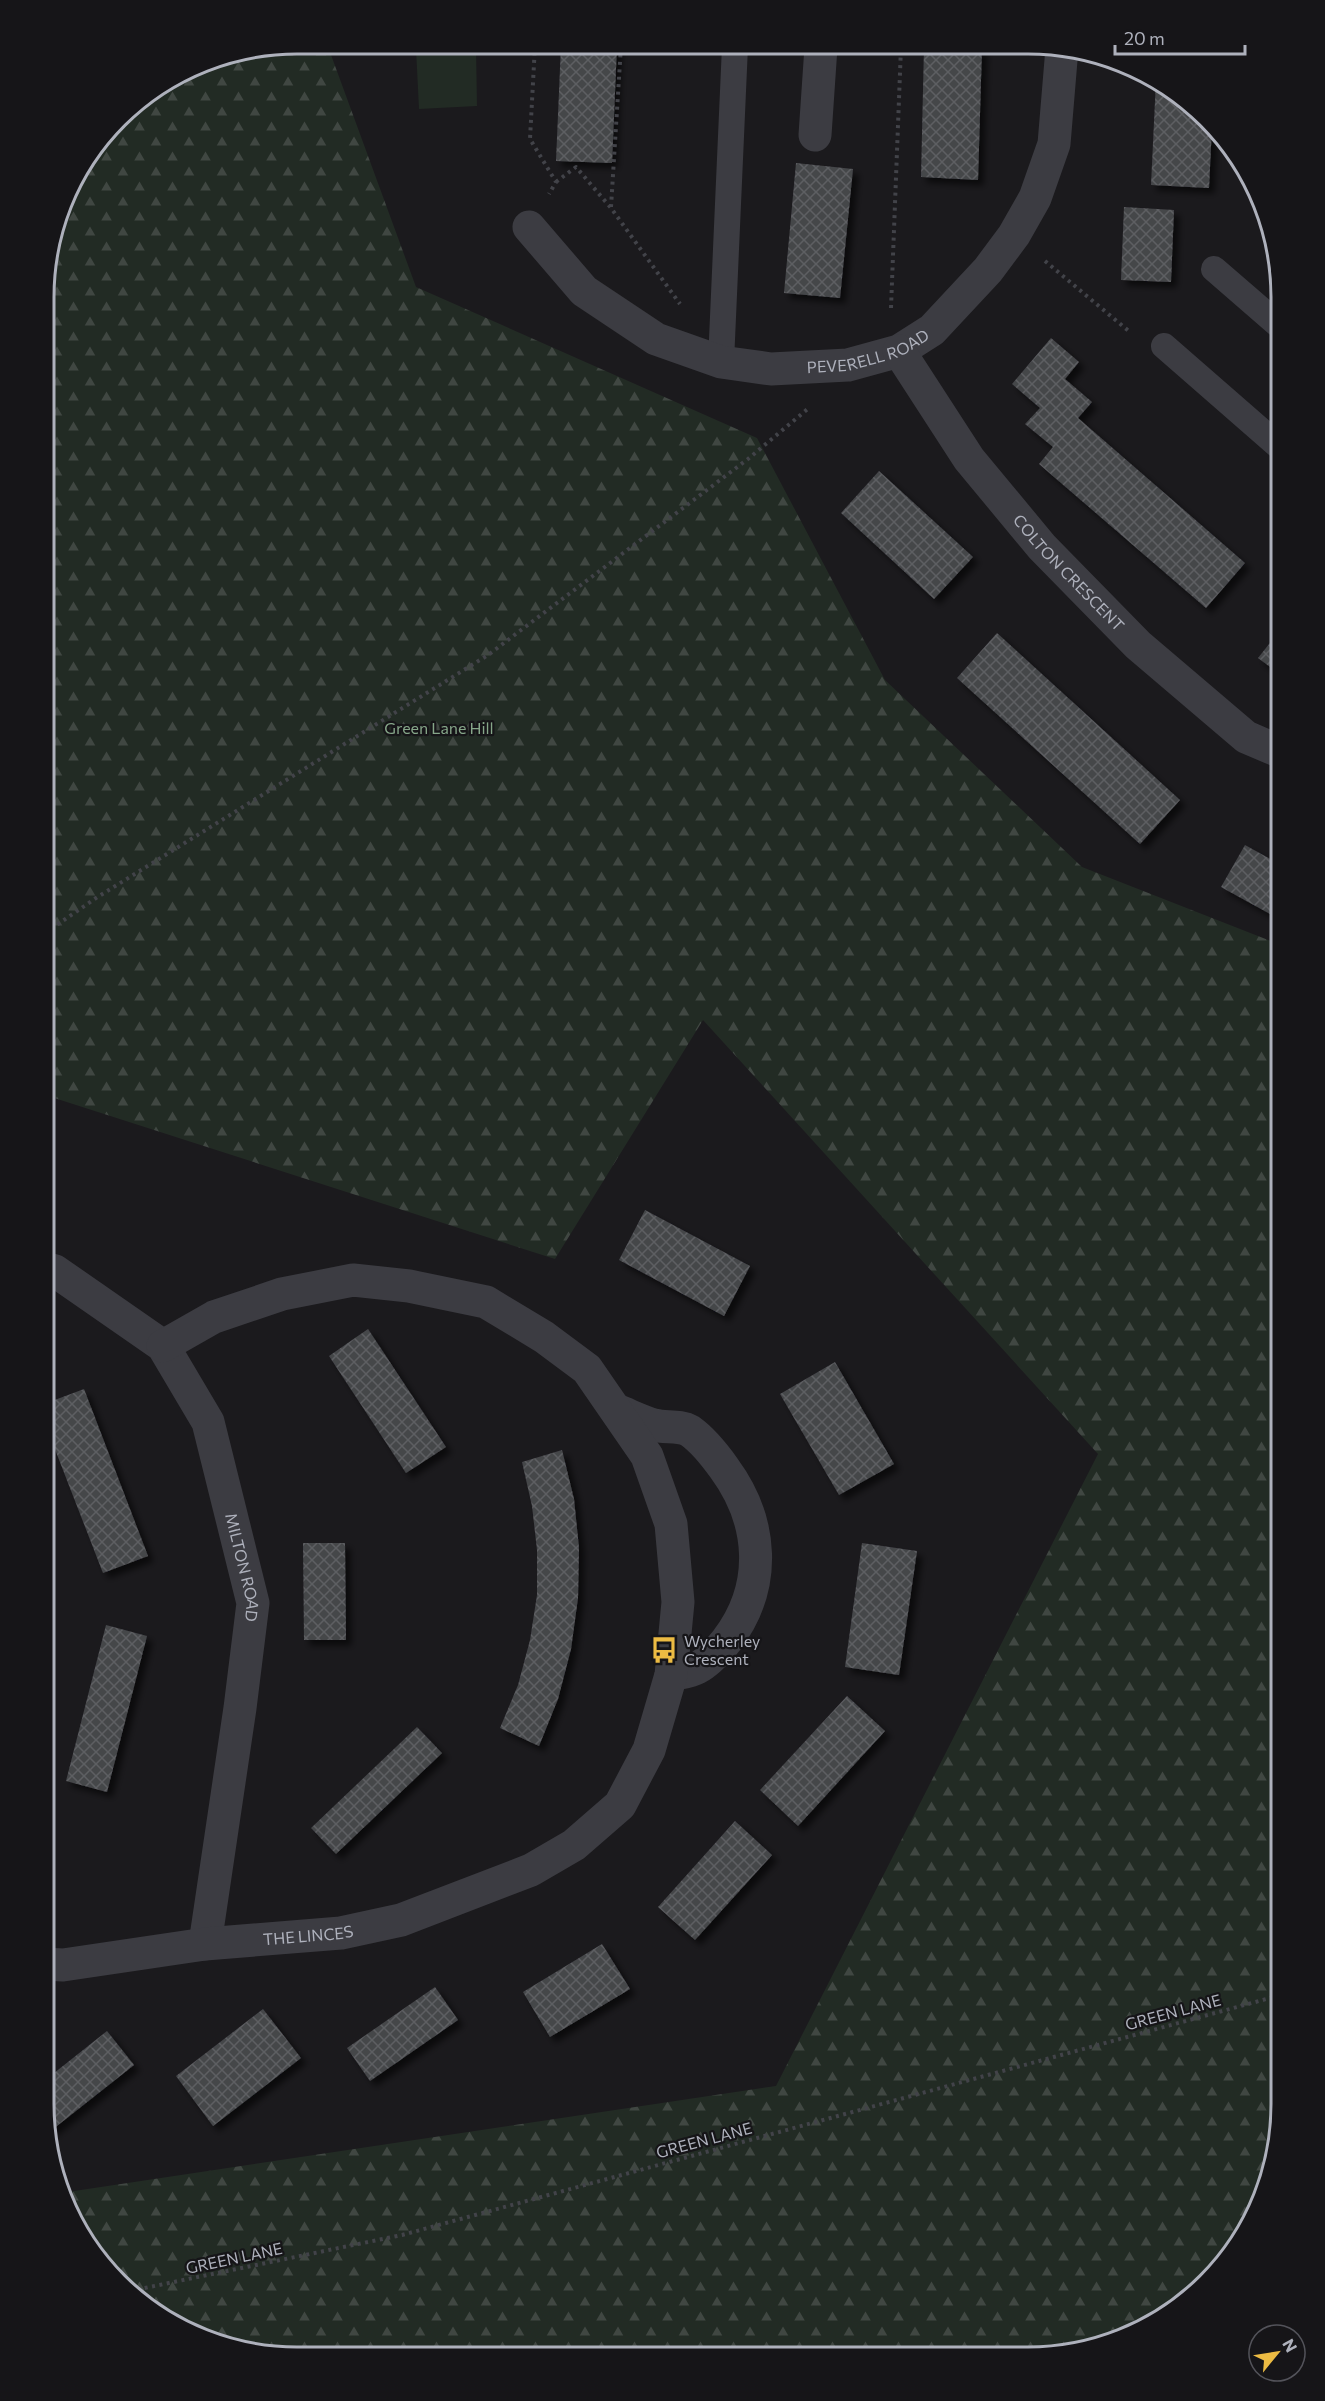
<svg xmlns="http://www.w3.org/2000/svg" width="1325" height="2401" font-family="Commissioner,sans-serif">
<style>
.forest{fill:url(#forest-firs)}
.green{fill:#222b24}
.building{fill:url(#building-cross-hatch);filter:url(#shadow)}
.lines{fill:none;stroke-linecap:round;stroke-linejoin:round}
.path{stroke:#424349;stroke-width:4;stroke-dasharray:3 4.5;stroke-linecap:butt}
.service{stroke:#3c3c42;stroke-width:26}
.minor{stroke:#3c3c42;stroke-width:33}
.labels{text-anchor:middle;stroke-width:4.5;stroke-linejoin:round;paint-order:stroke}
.street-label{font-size:16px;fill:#aeb1bc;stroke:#161518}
.park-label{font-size:16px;fill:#86a689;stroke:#161518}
.poi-label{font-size:16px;fill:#aeb1bc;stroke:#161518;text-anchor:start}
.rim{fill:none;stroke:#aeb1bc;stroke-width:3}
</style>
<defs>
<pattern id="forest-firs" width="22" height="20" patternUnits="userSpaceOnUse" patternTransform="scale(1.5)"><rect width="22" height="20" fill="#222b24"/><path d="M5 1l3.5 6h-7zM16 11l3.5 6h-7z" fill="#404742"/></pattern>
<pattern id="building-cross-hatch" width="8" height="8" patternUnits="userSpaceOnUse" patternTransform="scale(1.5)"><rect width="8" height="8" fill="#45464a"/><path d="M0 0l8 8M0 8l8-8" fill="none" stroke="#5d5e62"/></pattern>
<filter id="shadow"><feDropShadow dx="5.5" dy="5.5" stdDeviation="3" flood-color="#0009"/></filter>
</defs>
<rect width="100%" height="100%" fill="#1b1a1d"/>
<polygon class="forest" points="297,44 327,44 416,287 757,438 885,680 1082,867 1281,945 1281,2121 1262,2200 1229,2258 1169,2315 1110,2344 1028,2357 264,2355 200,2338 143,2305 86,2245 61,2193 776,2086 1098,1454 703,1020 555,1259 45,1095 46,265 70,185 130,107 201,63"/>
<polygon class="green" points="476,46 477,106 419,109 416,49"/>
<g class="building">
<polygon points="561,45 617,45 612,163 556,161"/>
<polygon points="924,47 982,48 978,180 921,177"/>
<polygon points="1156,80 1195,106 1212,126 1209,188 1151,185"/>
<polygon points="796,163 853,169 840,298 784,293"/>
<polygon points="1124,207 1174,210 1171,282 1121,280"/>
<polygon points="1051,338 1079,362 1065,379 1092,402 1078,418 1245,563 1206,608 1039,464 1053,447 1025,424 1040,408 1012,384"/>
<polygon points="879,471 973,557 934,599 841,513"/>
<polygon points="1281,629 1281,675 1258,658"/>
<polygon points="997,633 1180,800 1140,844 957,678"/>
<polygon points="1245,845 1281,865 1281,920 1221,887"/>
<polygon points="645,1210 750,1266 724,1316 619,1260"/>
<polygon points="368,1329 446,1447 406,1473 329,1356"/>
<polygon points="835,1362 894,1464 839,1495 780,1394"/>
<polygon points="84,1389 148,1556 103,1573 44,1421 44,1404"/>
<polygon points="562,1450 574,1499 579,1548 578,1598 571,1649 558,1699 539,1746 500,1728 518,1685 530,1640 537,1595 537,1550 532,1506 522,1462"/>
<polygon points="303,1543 345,1543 346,1640 304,1640"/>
<polygon points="862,1543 917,1551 899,1675 845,1667"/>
<polygon points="106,1625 147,1636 107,1792 66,1781"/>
<polygon points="847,1696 885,1731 798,1826 760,1790"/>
<polygon points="417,1727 442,1753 336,1854 311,1828"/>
<polygon points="735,1821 772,1855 695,1940 658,1907"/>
<polygon points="602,1944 630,1989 550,2037 523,1992"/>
<polygon points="435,1987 458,2020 370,2081 347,2048"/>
<polygon points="263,2009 301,2058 213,2126 176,2076"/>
<polygon points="107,2031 134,2065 48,2133 44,2104 44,2081"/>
</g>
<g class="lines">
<g class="path">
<polyline points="535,45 530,139 556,182 549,194"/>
<polyline points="556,182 576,167 611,208 680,304"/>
<polyline points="611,207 621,46"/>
<polyline points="1045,261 1131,333"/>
<polyline points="891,308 901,47"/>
<polyline points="45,933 96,898 488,655 748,459 810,407"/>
<polyline points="130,2291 402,2235 1281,1995"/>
</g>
<g class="service">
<polyline points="1214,269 1281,327"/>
<polyline points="1164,346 1281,448"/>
<polyline points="721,362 735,46"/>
</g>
<g class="minor">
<polyline points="815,135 821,47"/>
<path id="s1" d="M529 227 584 291 656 339 721 362 771 369 848 365 899 351 932 330 988 270 1014 235 1035 198 1054 144 1062 48"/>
<path id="s2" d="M899 351 969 459 1042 547 1138 645 1246 737 1281 752"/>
<path id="s3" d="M44 1268 55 1271 163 1346 208 1422 253 1603 240 1708 205 1944"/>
<path d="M616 1410C629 1415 641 1421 654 1425 665 1428 680 1425 690 1431 704 1441 714 1454 724 1468 763 1521 768 1586 727 1640 719 1650 709 1662 697 1668 690 1672 679 1673 671 1675"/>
<path id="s4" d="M44 1964 63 1965 205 1944 341 1933 401 1920 531 1870 574 1845 620 1805 649 1750 671 1675 678 1602 671 1524 647 1456 587 1369 544 1337 486 1302 409 1286 353 1280 282 1294 214 1317 163 1346"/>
</g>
</g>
<defs>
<symbol id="bus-bare" viewBox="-9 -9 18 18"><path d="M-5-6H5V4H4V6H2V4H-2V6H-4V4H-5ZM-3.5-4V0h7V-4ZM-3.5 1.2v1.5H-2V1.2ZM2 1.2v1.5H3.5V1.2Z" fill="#ecbb43" stroke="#161518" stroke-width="2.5" paint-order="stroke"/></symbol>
</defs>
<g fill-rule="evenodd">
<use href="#bus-bare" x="645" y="1631" width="38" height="38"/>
</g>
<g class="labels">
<g class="street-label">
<text dy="6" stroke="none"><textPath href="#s1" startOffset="390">PEVERELL ROAD</textPath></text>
<text dy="6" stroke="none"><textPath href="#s2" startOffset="280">COLTON CRESCENT</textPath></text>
<text dy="6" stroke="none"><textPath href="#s3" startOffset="381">MILTON ROAD</textPath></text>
<text dy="6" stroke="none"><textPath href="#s4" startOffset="266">THE LINCES</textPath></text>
<text transform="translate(1173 2012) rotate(-15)" y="6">GREEN LANE</text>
<text transform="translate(704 2140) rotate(-15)" y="6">GREEN LANE</text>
<text transform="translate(234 2258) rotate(-12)" y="6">GREEN LANE</text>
</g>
<g class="park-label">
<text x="439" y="734">Green Lane Hill</text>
</g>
<g class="poi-label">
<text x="684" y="1647">Wycherley<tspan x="684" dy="18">Crescent</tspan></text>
</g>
</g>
<path d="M0 0H1325V2401H0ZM297 54H1028A243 243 0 0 1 1271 297V2104A243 243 0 0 1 1028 2347H297A243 243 0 0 1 54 2104V297A243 243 0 0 1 297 54Z" fill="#161518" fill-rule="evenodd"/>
<path class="rim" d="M297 54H1028A243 243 0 0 1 1271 297V2104A243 243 0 0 1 1028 2347H297A243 243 0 0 1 54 2104V297A243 243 0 0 1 297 54Z"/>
<g transform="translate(1277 2353) rotate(60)"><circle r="28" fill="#161518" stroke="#53535a" stroke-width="1.5"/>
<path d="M0-4.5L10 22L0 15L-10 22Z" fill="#ecbb43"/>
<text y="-9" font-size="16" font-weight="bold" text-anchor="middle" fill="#aeb1bc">N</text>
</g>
<path d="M1115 45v9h130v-9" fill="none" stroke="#aeb1bc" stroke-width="3"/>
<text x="1124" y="45" font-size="18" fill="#aeb1bc" stroke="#161518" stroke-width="4.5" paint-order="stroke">20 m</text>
</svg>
